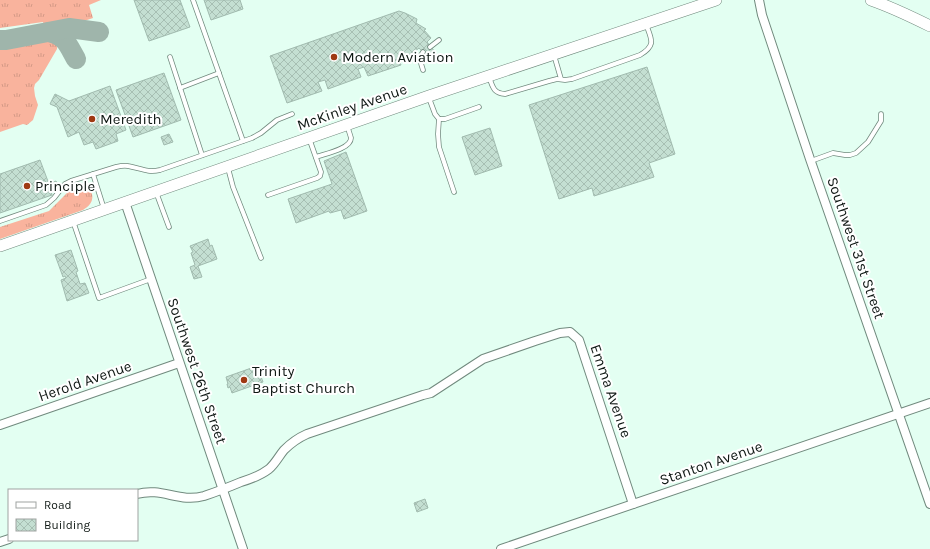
<svg xmlns="http://www.w3.org/2000/svg" width="930" height="549" font-family="Karla,sans-serif">
<style>
.grass{fill:url(#grass-tufts)}
.lines{fill:none;stroke-linecap:round;stroke-linejoin:round}
.taxiway{stroke:#9fb5ab;stroke-width:20}
.building{fill:url(#building-cross-hatch);stroke:#a1bbaf}
.service-casing{stroke:#718a7e;stroke-width:5.5}
.minor-casing{stroke:#718a7e;stroke-width:10}
.secondary-casing{stroke:#718a7e;stroke-width:12}
.service{stroke:#fff;stroke-width:4}
.minor{stroke:#fff;stroke-width:8}
.secondary{stroke:#fff;stroke-width:11}
.poi-dot{fill:#9f3912;stroke:#fff;stroke-width:1.5}
.labels{text-anchor:middle;stroke-width:4;stroke-linejoin:round;paint-order:stroke}
.poi-label{font-size:15px;fill:#0f1814;stroke:#fff;text-anchor:start}
.street-label{font-size:15px;fill:#0f1814;stroke:#fff}
</style>
<defs>
<pattern id="grass-tufts" width="24" height="20" patternUnits="userSpaceOnUse"><rect width="24" height="20" fill="#f9b39d"/><path d="M3 7l-1-3M5 7V3M7 7l1-3M15 17l-1-3M17 17v-4M19 17l1-3" fill="none" stroke="#d49986"/></pattern>
<pattern id="building-cross-hatch" width="8" height="8" patternUnits="userSpaceOnUse"><rect width="8" height="8" fill="#c4dfd2"/><path d="M0 0l8 8M0 8l8-8" fill="none" stroke="#a7bfb3"/></pattern>
</defs>
<rect width="100%" height="100%" fill="#e3fff2"/>
<g class="grass">
<polygon points="0,0 101,0 89,5 93,18 87,20 44,26 43,22 0,28"/>
<path d="M46 37C53 39 58 42 57 49L39 80 35 84 34 88 35 96 38 105 33 120 27 125 23 124 0 132V48Z"/>
<path d="M81 184C90 186 96 196 90 204 88 207 85 208 83 210L0 239V227L49 211 73 187 76 185Z"/>
</g>
<g class="lines">
<g class="taxiway">
<path d="M49 32C66 36 68 45 76 59"/>
<polyline points="0,40 6,40 69,28 99,32"/>
</g>
</g>
<g class="building">
<polygon points="134,0 180,0 190,27 149,41"/>
<polygon points="204,0 240,0 243,9 211,20"/>
<polygon points="399,11 405,13 417,19 416,23 426,29 424,30 431,38 427,42 435,52 428,58 419,48 408,57 405,54 398,56 401,65 368,76 364,67 358,69 361,77 328,89 325,80 318,82 322,91 287,103 270,56"/>
<polygon points="647,67 675,154 649,163 654,177 594,196 592,188 559,199 529,105"/>
<polygon points="164,73 181,120 133,137 116,90"/>
<polygon points="110,86 126,130 116,134 118,141 96,149 93,142 84,145 79,132 68,137 57,107 50,104 55,94 69,101"/>
<polygon points="490,128 502,166 475,175 462,137"/>
<polygon points="169,134 173,142 164,145 161,137"/>
<polygon points="346,152 367,211 344,219 341,210 330,213 329,211 296,223 288,199 332,184 324,161"/>
<polygon points="40,160 49,184 56,181 58,185 50,187 52,195 0,213 0,174"/>
<polygon points="208,239 210,246 212,245 217,259 198,266 202,277 194,279 190,267 195,265 191,253 193,252 190,246"/>
<polygon points="71,250 78,271 76,272 80,284 85,283 89,293 67,301 61,280 66,278 65,276 63,277 55,255"/>
<polygon points="257,366 263,382 232,393 230,387 228,388 227,384 228,384 226,377"/>
<polygon points="425,499 428,508 417,512 414,503"/>
</g>
<g class="lines">
<defs>
<g id="service">
<polyline points="193,0 243,141"/>
<polyline points="430,47 439,40"/>
<polyline points="554,55 561,79"/>
<polyline points="170,57 202,155"/>
<path d="M423 70C421 63 418 58 423 52"/>
<path d="M489 77C493 87 493 93 505 94L549 81 557 79 565 80 572 79 640 55C657 45 651 39 646 24"/>
<polyline points="180,88 219,73"/>
<polyline points="429,98 435,114 439,119 445,119 479,107"/>
<polyline points="439,119 438,134 439,147 454,192"/>
<path d="M316 157C324 154 351 149 351 138 350 134 348 129 347 125"/>
<polyline points="811,161 833,153 845,155 850,155 856,153 868,142 881,121 881,114"/>
<polyline points="228,168 233,187 261,258"/>
<polyline points="93,174 104,209"/>
<polyline points="156,192 169,227"/>
<polyline points="268,195 317,178 320,176 321,172 309,138"/>
<path d="M0 221 46 205 54 198 65 184 71 181 116 167C120 166 124 165 128 166 140 168 147 173 160 170L252 138 261 133 277 120 292 114"/>
<polyline points="73,221 99,298 151,279"/>
</g>
<g id="minor">
<polyline points="759,0 762,15 810,159 930,504"/>
<polyline points="125,202 243,549"/>
<polyline points="0,425 179,363"/>
<path d="M137 494C162 487 179 503 204 496 216 492 229 487 241 482 251 479 261 475 269 469 275 464 279 456 284 450 291 443 298 438 307 434L423 395 431 393 483 359 535 341 560 333 570 332 579 340 633 504"/>
<polyline points="0,542 9,539"/>
<polyline points="501,549 930,403"/>
</g>
<g id="secondary">
<path d="M871 0C891 7 910 16 930 26"/>
<polyline points="0,246 429,96 716,0"/>
</g>
</defs>
<use href="#service" class="service-casing"/>
<use href="#minor" class="minor-casing"/>
<use href="#secondary" class="secondary-casing"/>
<use href="#service" class="service"/>
<use href="#minor" class="minor"/>
<use href="#secondary" class="secondary"/>
</g>
<g class="poi-dot">
<circle cx="334" cy="57" r="4"/>
<circle cx="92" cy="119" r="4"/>
<circle cx="27" cy="186" r="4"/>
<circle cx="244" cy="380" r="4"/>
</g>
<g class="labels">
<g class="poi-label">
<text x="342" y="62">Modern Aviation</text>
<text x="100" y="124">Meredith</text>
<text x="35" y="191">Principle</text>
<text x="252" y="376">Trinity<tspan x="252" dy="17">Baptist Church</tspan></text>
</g>
<g class="street-label">
<text transform="translate(352 107) rotate(-19)" y="5">McKinley Avenue</text>
<text transform="translate(856 248) rotate(71)" y="5">Southwest 31st Street</text>
<text transform="translate(197 371) rotate(71)" y="5">Southwest 26th Street</text>
<text transform="translate(85 381) rotate(-19)" y="5">Herold Avenue</text>
<text transform="translate(611 391) rotate(71)" y="5">Emma Avenue</text>
<text transform="translate(711 463) rotate(-19)" y="5">Stanton Avenue</text>
</g>
</g>
<rect x="8" y="489" width="130" height="52" fill="#ffffff" stroke="#9fa3a1"/>
<rect x="16" y="502" width="20" height="6" fill="#ffffff" stroke="#9fa3a1"/>
<text x="44" y="509" font-size="12" fill="#0f1814">Road</text>
<rect x="16" y="519" width="20" height="12" fill="url(#building-cross-hatch)" stroke="#9fa3a1"/>
<text x="44" y="529" font-size="12" fill="#0f1814">Building</text>
</svg>
